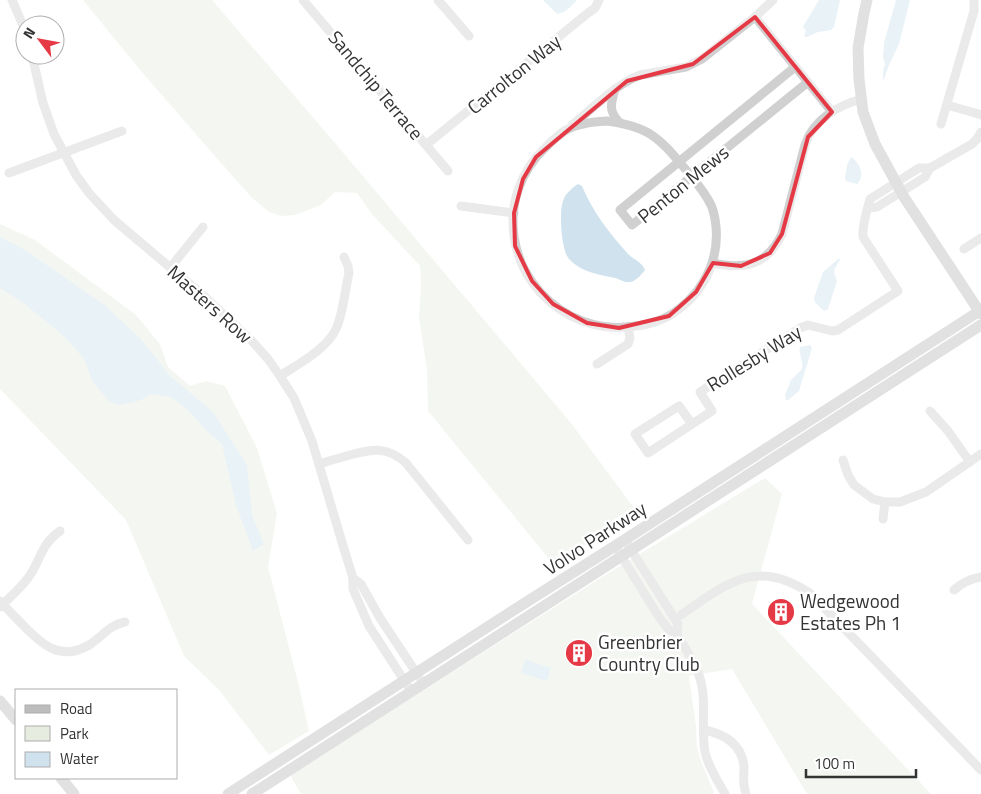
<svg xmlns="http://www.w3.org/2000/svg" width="981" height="794" font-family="'Titillium Web',sans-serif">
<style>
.green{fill:#e6ecdf}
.water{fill:#cfe2ee}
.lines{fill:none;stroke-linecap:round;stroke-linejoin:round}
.street{stroke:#d0d0d0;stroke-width:9}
.secondary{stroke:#bdbdbd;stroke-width:11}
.marked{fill:none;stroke:#e63946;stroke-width:4;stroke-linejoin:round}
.labels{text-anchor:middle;stroke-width:5;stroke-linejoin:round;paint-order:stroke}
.street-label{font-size:19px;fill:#333;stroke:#fff}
.poi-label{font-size:19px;fill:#333;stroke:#fff;text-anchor:start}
</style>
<rect width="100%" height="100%" fill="#fff"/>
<g class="green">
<polygon points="83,0 212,0 335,143 571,423 637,512 554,565 428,411 427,370 419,318 421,285 420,266 372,214 357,193 335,192 321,205 295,215 281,216 269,212 252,198 214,155 140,70"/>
<polygon points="0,224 35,240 136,315 160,344 168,367 190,386 206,381 225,386 257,448 277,513 268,567 299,686 309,731 269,755 219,690 184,656 126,520 0,389"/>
<polygon points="765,478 782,494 752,604 931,794 807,794 732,669 689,676 696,726 697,747 701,761 714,792 712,794 301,794 290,775 610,572"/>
</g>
<g class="water">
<path d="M543 0H577C571 6 566 13 557 14Z"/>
<polygon points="819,0 840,0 834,27 831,30 818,32 807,37 804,36 806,31 803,27 804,25"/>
<polygon points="896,0 910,0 899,44 889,65 883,82 883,71 885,64 883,57 884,43"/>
<path d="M851 157C859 162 866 175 857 184L846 181 845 178 847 165Z"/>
<path d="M578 184 582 186C592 211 610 234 628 254 634 260 642 262 645 270 641 275 636 281 630 282 624 283 620 279 615 278 599 275 581 272 569 259 561 250 559 212 563 201 565 194 572 188 578 184Z"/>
<polygon points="0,237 25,250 103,304 139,337 157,359 169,375 213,412 247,465 252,515 264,544 253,551 236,505 222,444 208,432 188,410 171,397 151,394 141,400 129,403 118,405 109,401 93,382 84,359 65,337 25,304 0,288"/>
<polygon points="838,259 840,259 840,260 835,268 834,272 837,281 828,309 824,311 815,302 814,298 823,272"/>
<path d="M810 345 812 348 799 391 788 400H786L785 395 791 380 802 369C804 361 798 355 800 347Z"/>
<polygon points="527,659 530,660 529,661 551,668 547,681 521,673 525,660 526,660"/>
</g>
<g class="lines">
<g class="street">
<polyline points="12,0 25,30"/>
<polyline points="303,0 448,171"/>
<polyline points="438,0 469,36"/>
<polyline points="755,17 832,112"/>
<polyline points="32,55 43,103 54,134 76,175 89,193 114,220 205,297 251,340 268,359 280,376 294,398 312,441 344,549 353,578 353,589 369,626 411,691"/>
<polyline points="795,67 620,210 632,225 808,82"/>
<path d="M615 89C611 104 608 110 619 122"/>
<polyline points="947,105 975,113 981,115"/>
<path d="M607 121C651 127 659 138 687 171 695 181 705 192 711 205 713 209 714 214 715 219 721 254 707 288 679 309 663 322 645 326 626 327 606 329 589 325 571 316 507 283 492 197 546 147 552 141 559 134 566 130 579 123 593 122 607 121Z"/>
<polyline points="941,124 974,11 974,0"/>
<path d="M572 125C592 109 616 84 640 75L686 67 702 59 755 17 773 0"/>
<polyline points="426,145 588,13 595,8 599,0"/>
<polyline points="9,173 122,131"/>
<polyline points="461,206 514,213"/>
<polyline points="868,208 877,207 925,177 930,168 972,144 977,139 981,132"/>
<polyline points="964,249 981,238"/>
<path d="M713 263C745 270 767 265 782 234L805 145C813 120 838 105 862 99"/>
<polyline points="170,268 203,227"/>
<polyline points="597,364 628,344 630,338 628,327"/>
<path d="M280 376C298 364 327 349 336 329 343 314 345 290 349 273L348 266 344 257"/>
<polyline points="930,411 948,431 970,462"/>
<path d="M692 424 679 406 635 434 648 453 712 411 700 392 800 328 808 325 832 331 838 330 898 291 863 237C862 224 867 211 870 199L919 168H930"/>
<polyline points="843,460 848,475 854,485 873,499 885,502 900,502 926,492 981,454"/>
<path d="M319 464C329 461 339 458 350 455 372 449 387 446 406 463L468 540"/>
<polyline points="883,519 885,502"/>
<polyline points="618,551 659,617 669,630 677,634 678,624 625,540"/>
<polyline points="353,578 361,584 380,618 419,677"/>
<path d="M954 590C962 583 970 579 981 577"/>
<path d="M0 601C7 609 14 616 22 624 41 644 60 662 89 645 102 637 109 625 125 622"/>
<path d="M0 607C11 596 24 586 32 572 42 555 42 544 60 531"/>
<path d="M681 615C727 583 757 557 811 594L981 770"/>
<path d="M677 634C686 651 699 667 702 687 706 708 701 731 705 752 708 767 718 781 725 794"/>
<path d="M704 730C724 734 742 744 744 767 744 778 742 783 746 794"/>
</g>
<g class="secondary">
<polyline points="867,0 864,13 858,48 859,79 863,112 875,144 904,197 981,314"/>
<polyline points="0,701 16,720"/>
<polyline points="61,778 74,794"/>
<polyline points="228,794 531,599 615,546 981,310"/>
<polyline points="252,794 981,325"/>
</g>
</g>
<path d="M0 0H981V794H0ZM755 17 832 112 808 137 782 234 770 253 741 266 713 263 696 292 669 316 619 328 587 323 553 304 532 281 515 246 514 213 523 179 536 157 627 81 693 64Z" fill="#fff" fill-opacity=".55" fill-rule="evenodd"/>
<path class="marked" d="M755 17 832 112 808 137 782 234 770 253 741 266 713 263 696 292 669 316 619 328 587 323 553 304 532 281 515 246 514 213 523 179 536 157 627 81 693 64Z"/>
<defs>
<symbol id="building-disc" viewBox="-11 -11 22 22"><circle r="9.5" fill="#e63946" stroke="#fff"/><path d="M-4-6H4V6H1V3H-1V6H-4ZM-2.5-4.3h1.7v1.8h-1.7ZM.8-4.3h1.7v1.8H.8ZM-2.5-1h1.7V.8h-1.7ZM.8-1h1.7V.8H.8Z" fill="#fff"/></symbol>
</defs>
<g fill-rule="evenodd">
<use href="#building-disc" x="765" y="596" width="32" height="32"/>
<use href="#building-disc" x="563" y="637" width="32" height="32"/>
</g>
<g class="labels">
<g class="street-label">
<text transform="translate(514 74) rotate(-39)" y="7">Carrolton Way</text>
<text transform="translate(376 85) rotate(50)" y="7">Sandchip Terrace</text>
<text transform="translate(683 184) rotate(-39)" y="7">Penton Mews</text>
<text transform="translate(210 304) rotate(42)" y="7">Masters Row</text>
<text transform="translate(754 358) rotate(-32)" y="7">Rollesby Way</text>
<text transform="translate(595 538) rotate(-33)" y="7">Volvo Parkway</text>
</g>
<g class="poi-label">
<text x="800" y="608">Wedgewood<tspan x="800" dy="22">Estates Ph 1</tspan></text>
<text x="598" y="649">Greenbrier<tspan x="598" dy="22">Country Club</tspan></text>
</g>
</g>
<rect x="15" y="689" width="162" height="90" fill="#ffffff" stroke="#adadad"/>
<rect x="25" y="705" width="25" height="8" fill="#bdbdbd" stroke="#adadad"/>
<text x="60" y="714" font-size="15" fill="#333333">Road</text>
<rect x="25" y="726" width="25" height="15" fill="#e6ecdf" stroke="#adadad"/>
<text x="60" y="739" font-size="15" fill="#333333">Park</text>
<rect x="25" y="752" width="25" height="15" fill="#cfe2ee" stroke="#adadad"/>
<text x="60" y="764" font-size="15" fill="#333333">Water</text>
<g transform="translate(40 40) rotate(302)"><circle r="24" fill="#ffffff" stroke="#adadad"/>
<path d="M0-4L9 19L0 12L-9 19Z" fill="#e63946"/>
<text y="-8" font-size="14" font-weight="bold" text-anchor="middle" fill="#333333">N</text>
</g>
<path d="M806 769v8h110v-8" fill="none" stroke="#333333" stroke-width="2.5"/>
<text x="814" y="769" font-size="15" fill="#333333" stroke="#ffffff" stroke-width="4" paint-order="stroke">100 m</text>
</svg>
